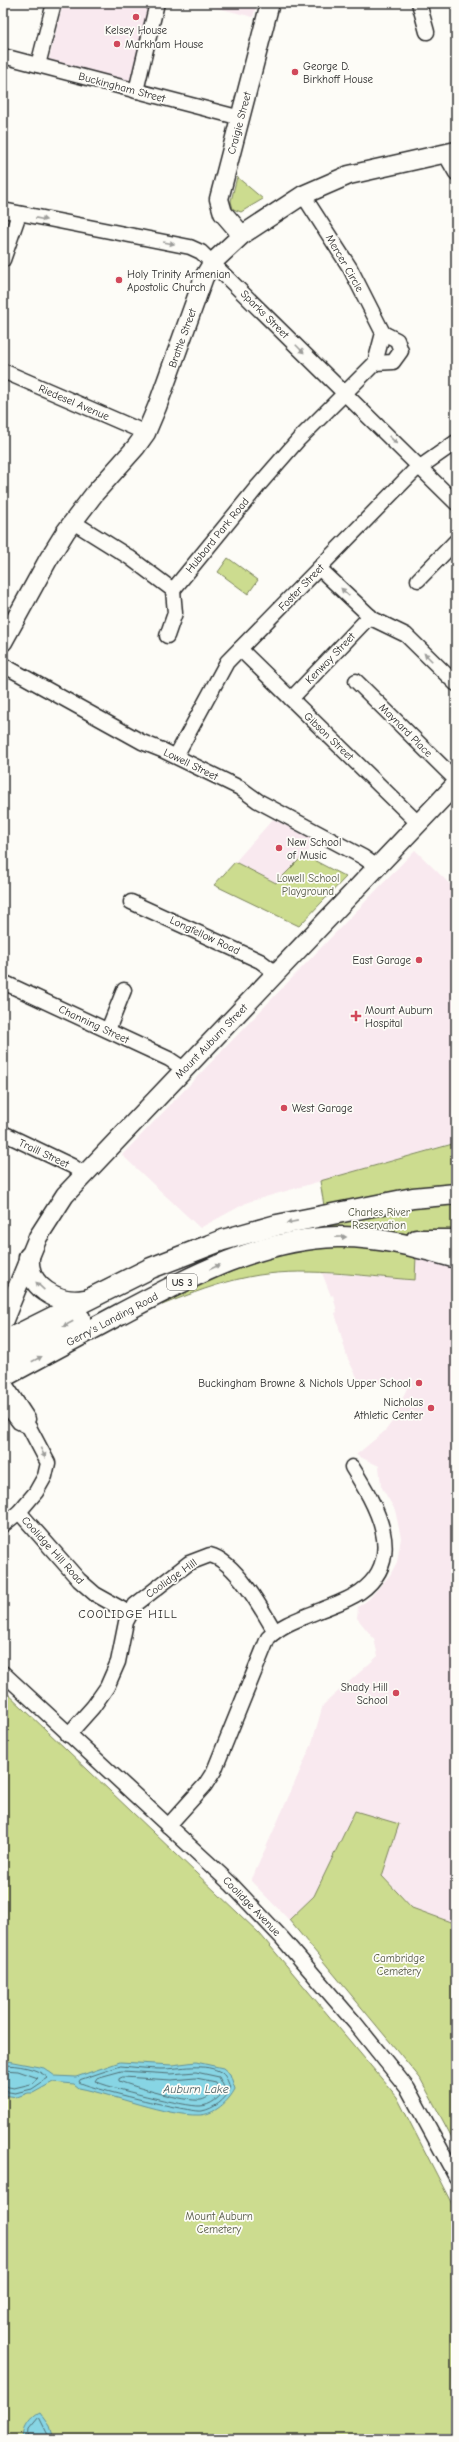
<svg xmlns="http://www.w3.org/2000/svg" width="459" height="2442" font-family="'Comic Neue',sans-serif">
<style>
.built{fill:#f9e9ef}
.green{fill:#ccdc8f;stroke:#7c845d}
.water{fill:#87d5e4;stroke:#62919a}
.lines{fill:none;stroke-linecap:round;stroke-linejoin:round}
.shore{stroke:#506f75;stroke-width:1}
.minor-casing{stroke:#2b2b2b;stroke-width:17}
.major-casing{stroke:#2b2b2b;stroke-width:21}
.highway-casing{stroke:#2b2b2b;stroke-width:23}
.minor{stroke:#fdfcf7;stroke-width:14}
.major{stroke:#fdfcf7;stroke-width:18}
.highway{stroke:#fdfcf7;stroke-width:20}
.oneway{fill:#9e9e9b}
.poi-dot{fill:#d1495b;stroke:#fdfcf7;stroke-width:1.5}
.labels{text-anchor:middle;stroke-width:3.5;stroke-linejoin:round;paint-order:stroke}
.shield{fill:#fdfcf7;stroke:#6a6a68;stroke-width:1}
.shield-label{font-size:10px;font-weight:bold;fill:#2b2b2b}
.poi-label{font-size:11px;fill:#2b2b2b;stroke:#fdfcf7;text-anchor:start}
.street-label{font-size:11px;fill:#2b2b2b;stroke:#fdfcf7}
.park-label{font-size:11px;fill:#535744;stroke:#fdfcf7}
.neighbourhood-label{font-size:12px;letter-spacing:1px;fill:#2b2b2b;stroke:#fdfcf7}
.water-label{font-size:12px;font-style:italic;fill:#475e62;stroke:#fdfcf7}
</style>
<rect width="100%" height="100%" fill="#fdfcf7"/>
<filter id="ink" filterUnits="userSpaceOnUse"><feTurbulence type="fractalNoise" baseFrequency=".025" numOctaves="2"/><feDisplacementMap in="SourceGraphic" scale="8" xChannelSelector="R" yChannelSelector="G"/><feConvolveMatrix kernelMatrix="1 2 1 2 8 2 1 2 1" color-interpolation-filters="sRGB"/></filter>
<g filter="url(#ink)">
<g class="built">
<polygon points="63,3 151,3 131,82 49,59"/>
<polygon points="198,3 257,3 253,17"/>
<polygon points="273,819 314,840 306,856 303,855 276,883 235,862"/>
<polygon points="415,850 456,890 456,1142 248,1202 200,1228 122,1155"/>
<polygon points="416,1255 456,1268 456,1924 412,1908 382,1876 355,1811 314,1896 289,1920 251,1881 311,1746 323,1705 378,1656 374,1639 357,1618 358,1607 369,1599 390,1575 397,1562 401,1538 395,1510 381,1486 379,1466 356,1455 385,1431 394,1419 407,1388 358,1379 347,1357 335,1313 337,1312 333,1295 331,1296 322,1273 414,1280"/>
</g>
<g class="green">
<polygon points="237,177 263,199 241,212 233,209 231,201"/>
<polygon points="228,558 258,580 248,594 218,572"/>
<polygon points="304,855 346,877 299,926 214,885 235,862 276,883"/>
<path d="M456 1143V1268L416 1256 415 1280C360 1276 302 1266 248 1277 218 1283 190 1294 162 1305L235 1265 330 1243 320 1181Z"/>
<polygon points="3,1689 260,1934 397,2097 456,2212 456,2439 3,2439"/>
<polygon points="355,1811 399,1824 382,1876 412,1908 456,1924 456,2145 420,2078 289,1920 314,1896"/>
</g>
<g class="water">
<path d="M8 2061 44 2068 55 2076 76 2077 120 2062 172 2065 196 2062 223 2068 230 2074 235 2089C229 2101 214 2115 199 2115 165 2116 115 2095 79 2088L74 2084 53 2082 33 2093H28L17 2097 3 2095V2062Z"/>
<path d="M40 2412 50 2426 54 2439H24C21 2429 31 2416 40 2412Z"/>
</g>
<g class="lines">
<g class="shore">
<path d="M3 2065C17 2065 38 2068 48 2078L32 2089 15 2093 3 2091"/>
<path d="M121 2066C134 2067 148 2069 161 2069 180 2069 206 2062 222 2073 227 2077 229 2084 230 2089 226 2100 213 2109 202 2111 192 2113 85 2087 79 2082L80 2080Z"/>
<polyline points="3,2070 18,2071 38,2078 31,2084 14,2088 3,2086"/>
<path d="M122 2071 171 2074 196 2072 219 2077 225 2089C221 2097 210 2106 200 2106 187 2107 105 2087 95 2081L97 2078Z"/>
<path d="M123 2077 171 2080 196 2078 216 2082 218 2088C214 2093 207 2099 201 2100 185 2102 135 2087 119 2081V2079Z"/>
<polyline points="28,2439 29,2429 39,2417 50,2439"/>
</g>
<defs>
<g id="minor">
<polyline points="419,3 427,32"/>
<polyline points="3,56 241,118"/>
<polyline points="38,65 54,3"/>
<polyline points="136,91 157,3"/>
<polyline points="445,154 456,173"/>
<polyline points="3,210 190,247 201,252 456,503"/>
<polyline points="3,260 19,214"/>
<polyline points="375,363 393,362 401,351 397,340 383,333"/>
<polyline points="3,371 146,433"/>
<polyline points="73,522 129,557 173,590 258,486 299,439 375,363 383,333 350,268 303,195"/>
<polyline points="319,568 373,619 406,635 456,684"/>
<polyline points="418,580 456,541"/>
<polyline points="167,636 175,613 173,590"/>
<polyline points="240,649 419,824"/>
<polyline points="3,665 142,742 162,750 240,788 258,801 363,857 377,867"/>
<polyline points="356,681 456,780"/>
<polyline points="291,699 370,616"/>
<polyline points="176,756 227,662 413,472 456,442"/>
<polyline points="131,902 260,961 276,973"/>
<polyline points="3,982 169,1059 184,1069"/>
<polyline points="108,1030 124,990"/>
<polyline points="3,1133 72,1166 84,1174"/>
<polyline points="3,1381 28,1419"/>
<polyline points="3,1401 19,1422 29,1427 48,1463 45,1476 36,1492 19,1512 3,1525"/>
<polyline points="19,1512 79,1580 95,1594 129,1613"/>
<polyline points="3,1673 231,1884 282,1938 355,2023 408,2089 456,2177"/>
<path d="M68 1735 93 1707 107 1687 118 1662 126 1622 135 1605 189 1563 210 1555C235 1561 262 1609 275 1632"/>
<path d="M168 1826 205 1785 214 1771 268 1638C281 1625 299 1619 316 1612 330 1606 347 1601 360 1592 408 1558 375 1504 352 1467"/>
</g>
<g id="major">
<polyline points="242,235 223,213 219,199 270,3"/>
<polyline points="3,642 48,560 66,531 95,493 136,447 146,433 157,407 204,277 213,262 242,235 303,195 349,175 456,151"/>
<polyline points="3,1322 38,1237 65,1195 456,784"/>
</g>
<g id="highway">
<polyline points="416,1240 456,1240"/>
<path d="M29 1257C26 1286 58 1305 84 1300"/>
<polyline points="3,1342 151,1268 223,1240 277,1225 413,1198 456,1194"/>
<polyline points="3,1360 80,1318"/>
<path d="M3 1377C42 1356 81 1335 120 1314 188 1278 259 1239 337 1237 377 1236 418 1247 456 1258"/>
</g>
</defs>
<use href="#minor" class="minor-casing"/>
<use href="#major" class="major-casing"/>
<use href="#highway" class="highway-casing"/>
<use href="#minor" class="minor"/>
<use href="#major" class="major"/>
<use href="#highway" class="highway"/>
</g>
<defs><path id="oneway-solid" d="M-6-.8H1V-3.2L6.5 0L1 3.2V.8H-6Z"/></defs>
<g class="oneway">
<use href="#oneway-solid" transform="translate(41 219) rotate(11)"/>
<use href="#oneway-solid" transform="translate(169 243) rotate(10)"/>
<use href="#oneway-solid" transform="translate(300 349) rotate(45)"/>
<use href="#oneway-solid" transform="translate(393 440) rotate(44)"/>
<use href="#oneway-solid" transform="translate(345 592) rotate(-137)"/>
<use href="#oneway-solid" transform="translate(428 657) rotate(-135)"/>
<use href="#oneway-solid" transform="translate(292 1222) rotate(169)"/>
<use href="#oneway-solid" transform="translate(341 1237) rotate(-1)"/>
<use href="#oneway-solid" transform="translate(215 1267) rotate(-25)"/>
<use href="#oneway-solid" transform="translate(40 1286) rotate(-137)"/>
<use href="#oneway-solid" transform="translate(68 1324) rotate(152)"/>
<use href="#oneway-solid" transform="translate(37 1359) rotate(-28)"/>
<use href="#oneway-solid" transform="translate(43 1453) rotate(64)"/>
</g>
</g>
<g class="poi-dot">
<circle cx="136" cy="17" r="4"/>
<circle cx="117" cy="44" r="4"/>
<circle cx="295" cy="72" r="4"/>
<circle cx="119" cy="280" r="4"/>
<circle cx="279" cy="848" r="4"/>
<circle cx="419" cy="960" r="4"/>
<path d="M354 1010h4v4h4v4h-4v4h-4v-4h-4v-4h4z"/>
<circle cx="284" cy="1108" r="4"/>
<circle cx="419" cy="1383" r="4"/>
<circle cx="431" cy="1408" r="4"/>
<circle cx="396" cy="1693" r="4"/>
</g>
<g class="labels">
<rect class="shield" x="167" y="1274" width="30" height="16" rx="3"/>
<g class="shield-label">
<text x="182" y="1286">US 3</text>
</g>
<g class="poi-label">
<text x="136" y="34" text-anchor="middle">Kelsey House</text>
<text x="125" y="48">Markham House</text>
<text x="303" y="70">George D.<tspan x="303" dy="13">Birkhoff House</tspan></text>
<text x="127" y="278">Holy Trinity Armenian<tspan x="127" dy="13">Apostolic Church</tspan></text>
<text x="287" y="846">New School<tspan x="287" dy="13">of Music</tspan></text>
<text x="411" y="964" text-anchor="end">East Garage</text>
<text x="365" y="1014">Mount Auburn<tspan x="365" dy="13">Hospital</tspan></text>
<text x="292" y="1112">West Garage</text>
<text x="411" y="1387" text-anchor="end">Buckingham Browne &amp; Nichols Upper School</text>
<text x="423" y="1406" text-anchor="end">Nicholas<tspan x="423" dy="13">Athletic Center</tspan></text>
<text x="388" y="1691" text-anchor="end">Shady Hill<tspan x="388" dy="13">School</tspan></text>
</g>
<g class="street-label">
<text transform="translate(122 87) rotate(15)" y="4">Buckingham Street</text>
<text transform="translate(239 123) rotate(-75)" y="4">Craigie Street</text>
<text transform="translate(345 263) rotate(60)" y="4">Mercer Circle</text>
<text transform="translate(265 314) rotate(45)" y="4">Sparks Street</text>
<text transform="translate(182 338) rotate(-70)" y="4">Brattle Street</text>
<text transform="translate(74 402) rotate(23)" y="4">Riedesel Avenue</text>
<text transform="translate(217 535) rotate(-51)" y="4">Hubbard Park Road</text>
<text transform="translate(301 587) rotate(-46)" y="4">Foster Street</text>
<text transform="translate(330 658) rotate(-46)" y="4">Kenway Street</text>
<text transform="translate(406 730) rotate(45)" y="4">Maynard Place</text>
<text transform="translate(329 736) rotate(44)" y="4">Gibson Street</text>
<text transform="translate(191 764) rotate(26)" y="4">Lowell Street</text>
<text transform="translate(205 935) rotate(25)" y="4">Longfellow Road</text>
<text transform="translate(94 1024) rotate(25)" y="4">Channing Street</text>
<text transform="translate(211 1041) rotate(-46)" y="4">Mount Auburn Street</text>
<text transform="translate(44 1153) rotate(25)" y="4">Traill Street</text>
<text transform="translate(112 1319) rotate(-28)" y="4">Gerry's Landing Road</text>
<text transform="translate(53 1550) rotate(48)" y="4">Coolidge Hill Road</text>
<text transform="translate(171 1578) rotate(-35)" y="4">Coolidge Hill</text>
<text transform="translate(252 1906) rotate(46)" y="4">Coolidge Avenue</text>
</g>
<g class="park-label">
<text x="308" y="882">Lowell School<tspan x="308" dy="13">Playground</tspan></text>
<text x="379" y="1216">Charles River<tspan x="379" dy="13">Reservation</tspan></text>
<text x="399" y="1962">Cambridge<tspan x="399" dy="13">Cemetery</tspan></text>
<text x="219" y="2220">Mount Auburn<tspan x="219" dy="13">Cemetery</tspan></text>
</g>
<g class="neighbourhood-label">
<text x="128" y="1618">COOLIDGE HILL</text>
</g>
<g class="water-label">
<text x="196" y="2093">Auburn Lake</text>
</g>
</g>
<rect width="459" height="2442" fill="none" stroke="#fdfcf7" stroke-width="16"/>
<rect x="8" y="8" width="443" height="2426" fill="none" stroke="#2b2b2b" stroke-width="1.5" filter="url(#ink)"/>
</svg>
